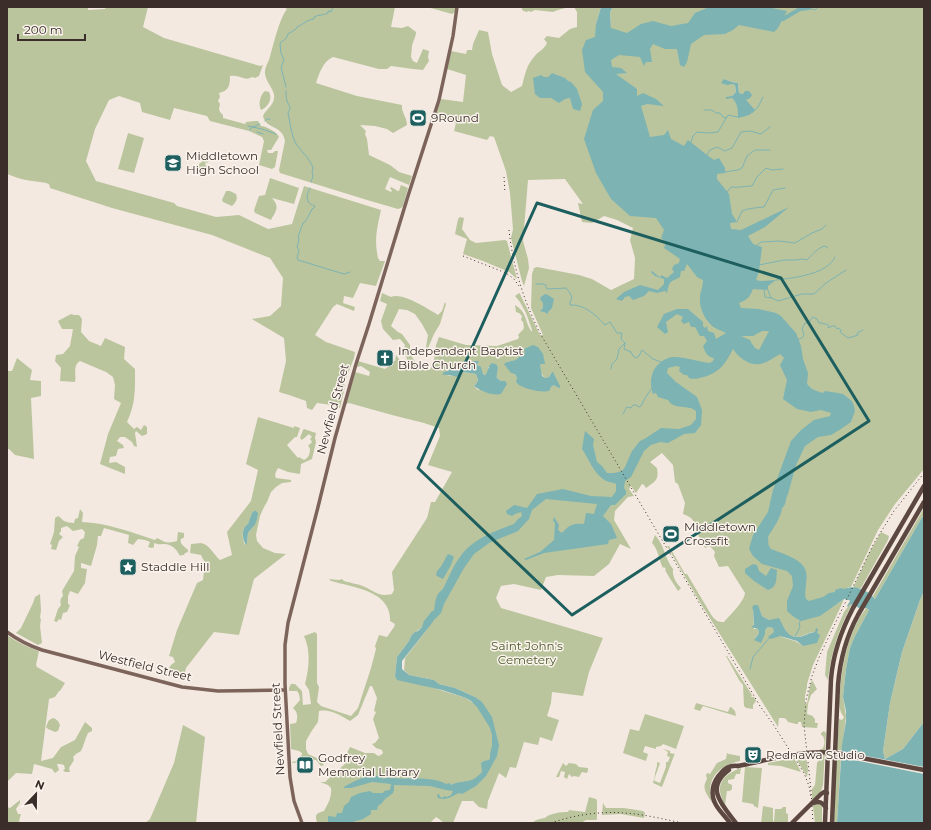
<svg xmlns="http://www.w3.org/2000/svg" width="931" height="830" font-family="Montserrat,sans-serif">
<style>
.green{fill:#bac59e;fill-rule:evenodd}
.water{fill:#7db3b2;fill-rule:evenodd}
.pier{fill:#f4e9e0}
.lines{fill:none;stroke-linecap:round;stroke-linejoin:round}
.stream{stroke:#7db3b2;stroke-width:1}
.river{stroke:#7db3b2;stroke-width:4}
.major{stroke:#7d645b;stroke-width:3.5}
.highway{stroke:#5c4841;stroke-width:4.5}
.rail{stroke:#3b2e2a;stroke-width:1;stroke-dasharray:1 3;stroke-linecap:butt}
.highway-bridge{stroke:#5c4841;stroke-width:4.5}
.marked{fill:none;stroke:#1d5e5f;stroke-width:3;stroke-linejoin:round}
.labels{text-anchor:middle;stroke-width:3;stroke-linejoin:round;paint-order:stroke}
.poi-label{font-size:12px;fill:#3b2e2a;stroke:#fbf4ed;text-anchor:start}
.street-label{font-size:12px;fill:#3b2e2a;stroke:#fbf4ed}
.park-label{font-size:12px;fill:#4c5a2c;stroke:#fbf4ed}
</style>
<rect width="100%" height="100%" fill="#f4e9e0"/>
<g class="green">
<path d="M7 7H88V10L105 9 106 7H148L143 27 164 38 260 66 263 65 259 76 255 78 252 77C245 82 240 74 230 76 230 85 229 91 219 93L220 97 218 101 220 104 219 109 220 112 223 115V118L245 124 246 122 255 121H258L261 126C266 126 277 132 279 137L271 150H267L268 153H273L275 151H278L275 167 272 169 259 165 264 141 262 137 249 131 210 121 207 116 174 108 170 120 142 112 140 103 119 96 109 100 95 129 86 161 96 181 174 203 177 206 216 217 239 215 268 229 292 224 304 186 381 210C377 229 374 239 378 258L380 261H385L376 286 360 283 353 298 344 296 343 303 355 307 354 311 337 304 333 307 315 335 326 342 355 352 354 358 344 384 345 386 340 408 332 405 317 403 312 410 307 408 306 401 289 395 279 392 286 361 284 338 252 319 270 316 281 306 283 278 270 258 212 235 112 208 50 188 49 184C41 181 34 182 26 180 20 179 13 176 7 174Z"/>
<path d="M283 7H395L391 27 402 28 408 26 416 32C416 37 413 41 412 46 412 50 411 53 411 57L413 61 417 63 423 49 429 51 428 57 429 61 423 70 413 69 391 66 387 69H379L333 57C323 61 319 74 316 83L357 96 402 105C401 112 407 117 407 125L393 133 387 129 375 126 360 125 366 131 365 134 367 139 369 155 390 165 399 172 412 176 409 185 390 177 385 189 391 192 392 190 390 189 391 187 398 191H399L401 185 408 188 403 206 401 208 398 209 367 200 280 173 279 170 285 141C282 124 266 130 263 116 265 110 274 105 274 98 275 95 273 92 272 89 265 77 262 73 269 60 273 47 279 19 287 9Z"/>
<polygon points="427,7 455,7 455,12 452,14"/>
<polygon points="520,7 569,7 558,10 553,12 535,10 531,12 529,11 526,12 522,10 522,8"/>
<path d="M574 7H601L596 24 611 28 610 12 613 7H924V469L895 504 878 530 851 587H848L837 604 844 599 841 606 813 665 807 684V687L805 696V704H807L810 685 812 680 817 689 811 695 808 704 807 714 813 716V717L815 719V723H818L817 728 802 727 801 722H798V724H796L788 722C786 717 783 718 779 718L778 727 701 604 667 546H669L685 574H687L712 616C716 621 718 622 724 622 730 615 744 602 745 593L728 566 719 567 714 556 715 552 710 546 705 548 693 525 695 524C693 518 688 516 683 514L685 503 678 484 675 482 673 465 662 453 650 462 657 468C659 480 656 481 646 488L644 485 642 484 636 493 631 486 629 489 634 496 628 497 615 511 614 520 631 549 620 544 609 564 594 576 558 575 546 577 541 590 514 584 501 586 496 598 501 608 603 638 589 672 583 696 552 692 551 703 547 716 559 720 552 741 540 737 538 745 524 742 516 768 510 767 506 778 499 773 488 801 487 809 479 807 473 801H462L453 823H444L439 819 436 817 430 823H317C317 821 316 820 316 818 315 814 320 812 324 811 328 804 332 797 331 788L328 785 320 782H325L347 762 349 757 347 753 350 747 365 753H374L378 756 381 755 383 753 382 750 376 748 372 744 375 743 379 738 373 719 376 712 374 711 377 698 372 686H370L358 715 350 721C339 715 331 709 319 711L318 722 311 732 306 741V749L308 754 319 759 324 765 321 766 316 760 306 759 301 762 292 763V762C298 761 301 760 302 753L299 751 291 749 290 724 296 723C298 718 298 712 293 708L300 700 299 694 297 691H289V688L291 684H295L302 691 303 705 311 704 309 690 305 684C309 668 311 651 304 636L315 632 317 634V683L319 687 318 694 317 702 321 706 351 716 358 708 371 668 376 649 375 646 379 635 387 637 394 627 395 624 390 621C392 591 352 587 331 581L329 579 339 580 342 579 344 581C350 583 359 584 365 587 376 592 379 597 392 594L394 590 392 572 427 518 431 502H435L452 472 428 465 440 436 439 428 424 423 392 415 349 403 346 404 355 372 369 376 370 372 361 366 357 367 358 361 385 369 388 367 390 362 395 361 396 355 402 363 408 365C408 358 403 352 405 345L400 339 393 340 383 329 381 321 387 304 380 301 382 293 391 297C402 292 428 309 438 315L442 311 445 302 446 304 440 324 434 334 426 353H425L428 335 422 324 415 314 407 310 399 309 391 326 398 332 402 334 410 345V354L418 366 430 370 434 361 436 345 439 337 466 345 497 346 518 339 519 337 518 335C523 329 525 331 523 322L521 320 522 316 519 313 516 312 515 305C528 313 524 321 532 332V330L526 313 520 302 515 296 519 293 520 294 540 335H543L531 308 532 274 534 268 537 267 579 275 592 279 611 290 634 279 635 258 630 240 633 228 617 220 604 216 592 223 582 222 578 203 583 204 565 179 528 180 523 241 528 259 529 268 524 286 522 281 511 238 513 229 510 193 506 171 494 137 490 136 487 140 454 131 456 123 436 116 441 99 463 102 466 75 447 69 451 51 466 54 467 50H472L473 44 479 30 488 32 492 54 502 85 511 92 522 86C525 75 526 66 534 57 538 51 544 50 547 43L544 39 547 36 559 38 570 29 577 27V12ZM724 79 732 82 738 83 739 93 743 94 746 100 738 108 736 102 732 98V96L736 92 735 85ZM525 351 541 364H540C540 369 541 375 545 378L549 377 552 372 554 385 551 387 517 378 508 361C515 362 520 358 526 353ZM478 363 477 365 481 369 483 374 485 375 488 372V367L498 369 496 374 497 378 501 381 478 390 474 386 476 384 478 380 476 374 463 372H460L459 375 451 376 447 375 464 367ZM753 609H759L762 616 785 629 787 633 791 636 799 637 812 632H815L817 633 803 646C800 644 798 642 795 641 786 638 776 637 773 628L768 627 754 639 759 633 758 629H754ZM422 627H429L405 658 404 670 409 675 434 680 439 684 455 688 475 697 473 703 466 698 395 676 397 657 409 641 411 636Z"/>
<path d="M265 91 269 92C273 99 268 107 261 110 258 104 260 95 265 91Z"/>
<polygon points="128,133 144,138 134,173 118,169"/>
<polygon points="202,154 211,156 210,158 209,158 208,163 206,162 205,165 207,166 206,170 206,172 198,170 199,164 202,162 202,160 201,159"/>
<path d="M270 178 299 188 294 204 272 198C280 207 276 211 271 220L255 213 254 210 259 196 265 195Z"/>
<path d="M226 191H230L236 194C238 199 236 202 232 206L223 202 222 200Z"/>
<polygon points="460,217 464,218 462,229 470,240 476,243 505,240 507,241 517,279 509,272 483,261 463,254 467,239 455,234 458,219"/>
<path d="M71 314 74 315H79L82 319 81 332 89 341 101 346 105 338 125 347 124 359 135 369C135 389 136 403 127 422L134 429 137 427 141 430 144 425 147 427V434L142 436 136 431 135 433 137 447 134 446 132 442 125 437H120L117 441 123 445 124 448 118 449 116 456 110 457 109 463 116 462 125 467V474L100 464 108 434 121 403 114 399 115 385 113 377 106 372 80 361C72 366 77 375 75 382L60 381 61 368 55 361 56 355 63 354 70 346 73 329H62L58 321Z"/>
<polygon points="17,358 32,370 30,380 41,381 41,396 31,398 34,459 15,455 9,449 7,449 7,371 12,371"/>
<path d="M258 417 294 428V426L300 428 297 437H295L287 445 298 458 299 457 304 460C309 458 310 453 310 449L308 445H309L312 442 310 439 312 437 309 434 302 440 300 438 303 430 304 429 316 433 315 438 316 442 312 459 301 464 300 474 288 472 278 468C276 472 274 474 276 478L291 480V482L282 483 276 487 271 492 267 502 264 507 260 516 256 535 257 541 263 548 275 553 286 554 254 579 239 635 214 632 186 668 183 680C176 679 170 677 167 671L171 665 175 662 173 657 169 656 177 630 197 583 203 580 205 563 201 555 190 553 191 544C194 544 198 543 201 543 210 545 214 555 220 560L232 555 227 532 251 501 258 470 246 464ZM255 511 257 512C259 521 253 526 248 533L247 543 245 545C242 538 241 528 248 524L253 512Z"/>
<polygon points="924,508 924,514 875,599 873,596"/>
<path d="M80 509 83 513 82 522C107 523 131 532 155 540L157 538C160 539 162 541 165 542 168 543 173 542 177 541L178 532 184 533V537L182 539 181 538C179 544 184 546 188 550V552L185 553 184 555H182L180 556C177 550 172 544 164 544 160 544 159 545 154 543V547L152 548 148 547 150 542 145 540 138 539 133 545 128 543 129 535 104 528 101 536H98L97 545 91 566 81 563V568L87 569 85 583 78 594 70 591 68 596V604L70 605 67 612 63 613 61 620 59 619 57 622 54 621 58 609 61 605C60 601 60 599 63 596L62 591 74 571 75 556 79 547 77 546 80 540 84 538 85 532 82 529 73 531 67 526 61 528V531L59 534 63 537 59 541 56 550 51 549 52 545 50 544 54 532 55 518 58 516C61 517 61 519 64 521 67 522 70 523 74 523L75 519 78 518Z"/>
<polygon points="881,532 889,536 888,540 861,588 853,588 869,553"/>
<path d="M655 535C664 544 665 559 673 569 672 576 676 583 681 588L678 591 669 577 665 570 666 569 664 567 663 568C659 560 658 549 652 543Z"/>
<polygon points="924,591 924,722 903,749 885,759 883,751 890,703 902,652 920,600"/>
<polygon points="40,594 41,610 40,618 41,619 40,626 42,643 38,645 16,633 21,628 33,603 35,597"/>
<path d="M850 604 851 606C838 631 831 653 828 680L825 675 827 652 844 612Z"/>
<path d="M866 608 869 610 854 638 850 648 846 669 843 697 846 716 842 750H837L839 719 842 720 844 717C838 711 839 699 840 690 842 665 847 641 859 618 861 615 864 612 866 608Z"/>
<path d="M7 635C17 642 27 647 39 651L36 665 37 667 65 683 60 691H59L55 697 49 699 41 761 53 758 61 747 75 740 85 722 92 728V731L88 733C85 739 84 745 81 751L76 754 73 757 74 760 69 768 70 772H65L63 770 65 769 64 765 60 764H57L59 770 55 773 52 769 34 764 32 774 16 773 8 781H7Z"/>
<polygon points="726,656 727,656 752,695 751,697 754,697 756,701 753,705 753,709 746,708 744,706 743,685 739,680"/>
<polygon points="696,703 728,712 730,707 731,707 735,711 736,716 703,706 700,711 694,709"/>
<polygon points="645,714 684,726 676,749 663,744 661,746 656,747 656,749 645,746 643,752 648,754 646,761 623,753 630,729 639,731"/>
<path d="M54 718 58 721 60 725 58 731 55 732 48 729 46 727C48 722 48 719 54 718Z"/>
<polygon points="183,725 205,737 196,823 145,823 150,819 174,763"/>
<path d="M824 731 826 733 823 785 821 791 812 800V789L815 785 817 763 821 757 819 755 820 749H822C825 746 825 740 823 736L821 735V733Z"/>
<polygon points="663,749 670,751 670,753 674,754 675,753 662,787 653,783 655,775 655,773 657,766 657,762 660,763 654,780 655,781 660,783 666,767 666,762 668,762 670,757 667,756 668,752"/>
<path d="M727 753 729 754 740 756V761C718 766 705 779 712 803 707 794 701 789 707 779L706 775 707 773 710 774 717 763 726 759Z"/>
<polygon points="806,756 808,769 807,777 795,757"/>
<polygon points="836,757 841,758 837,823 834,823"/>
<polygon points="794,758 801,772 781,766 768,765 768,763"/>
<polygon points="563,763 566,766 569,763 576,764 579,767 588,768 588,770 587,773 582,772 579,777 574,776 572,777 569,774 567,779 564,777 565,772 561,771 559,777 556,777"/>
<polygon points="745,767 762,768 758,808 754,806 753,804 742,802"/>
<path d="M741 768 740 774H736L734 779 728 780V783L732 785V789L730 791H727L725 805C714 785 722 775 741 768Z"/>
<path d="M589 797 596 799 597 801V819L596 820H586L581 823H532C536 819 540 819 545 818 550 813 561 812 568 812L569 810 585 812Z"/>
<polygon points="20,800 20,803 16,809 18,814 21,814 19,821 21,823 7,823 7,807 10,808"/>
<polygon points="603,803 606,808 624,808 643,811 645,813 644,818 621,814 602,815"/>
<polygon points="818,803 822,806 822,823 815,823 813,806 814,804"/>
<polygon points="763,806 773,808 773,821 774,822 775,809 781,809 783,807 786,807 786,813 788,814 788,823 761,823"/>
</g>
<g class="water">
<path d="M601 7H613L610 12 611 28 627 33 641 24 653 21 671 26 688 23 695 13 709 7H767L787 11 778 28 774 32 739 25 733 30 725 34 704 35 691 44 687 62 684 67 680 65 677 49H665L653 44 650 49 652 62H646L644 66 640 57 619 55 611 60 612 67 621 68 627 73 616 74 637 89V96L643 93 656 99 664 106 647 104 641 106 650 137 664 135 668 130 671 139 684 146 688 140 707 155 714 160 719 158 725 168V173L717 174V179L729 194 732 214 737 222 730 223 731 229 741 230 789 207 765 227 748 236 753 244 762 247 759 271 756 280C762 282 769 280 776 280L768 286V290L753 289C750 297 747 300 739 303L741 308 759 309 776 313 781 316 788 324 796 333 801 346 803 359 808 373 807 384C812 390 816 391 823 393L825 391 838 393 843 394 848 398 852 401 854 406 855 411 851 422 841 429 831 435 818 437 805 446 796 465 788 494C785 498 787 505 782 508 781 517 774 527 769 535L768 537C769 542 767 544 771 549 783 554 797 557 804 567 807 571 807 579 806 583 806 589 804 594 806 599L809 601 823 597 829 593 835 592V590L841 588 844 589C855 584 868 590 875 599L924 514V591L920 600 902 652 890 703 883 751 885 759 903 749 924 722V823H837L842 745 846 721V711L843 697 846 669 850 648 854 638 869 610 866 608H859L852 604 851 606 850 604 848 607 847 606 850 601 849 600 844 599 820 616 801 621 794 617 787 611V601L793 586 792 576 787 571 762 564 753 556 749 549 753 535 768 512 773 490 791 441 801 430 814 420 830 416 831 413 821 410 811 412 797 409 783 399 787 380 780 365 784 358 780 354C773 358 767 363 760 364 749 366 738 357 733 349 726 363 720 372 704 377 698 378 695 380 689 378L687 375H684L679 371 680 367 676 366 668 368 667 373 676 382 697 397 702 410 701 425 695 433 684 434 668 443 660 442 651 445 644 451 631 477 625 481 624 488 626 491V494L615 505H611L603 516 611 524 617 538 609 540 608 544 544 553 526 560 524 559 540 552 554 540 555 523 553 521 554 517 559 525 558 530 562 533C569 525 573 523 584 524L586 513 594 514 597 504 546 499 532 510 529 519 518 531 489 543 474 554 464 568 444 604 441 613 434 620 429 627 402 661V669L409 675 434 680 439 684 455 688 475 697 482 702 492 717 499 745 497 756 486 776 476 786 462 794 459 793C451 796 448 801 438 798L437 796 438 794H439L440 797 443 798 444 796 447 797 451 795 453 791 446 790 430 786 394 785V790L393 793 385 799 382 803 378 806 377 810H371V814C368 816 366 817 363 819 359 821 355 820 351 823H328V816L336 817 337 813H342L344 806 349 802 351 797 360 793 370 791 373 793H383L384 791 390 790 391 784 372 782 351 788H344V787C352 782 369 773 379 776 381 777 382 778 384 779L387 777C405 781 429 775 446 784L450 783 451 785C457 782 462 782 468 781 474 780 478 776 482 772L481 763 484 761 489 760 490 758V754L492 746V735L490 728 477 707 471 701 466 698 442 690 397 680 395 676 397 657 409 641 411 636 415 632 418 631 422 627 424 621 432 611H434C435 605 435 599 438 594 440 591 443 590 444 587 449 577 453 566 460 557 472 539 495 531 514 524L517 520 522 516 521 512 515 514 512 516 507 514 506 511 514 505 527 508 537 494 563 489 591 496 612 497 616 491V484C612 482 606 482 603 479 593 472 589 459 582 449L585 431 594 439 593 445 597 462 602 466 607 473H614L622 471 625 467 632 451 640 441 646 438 661 428 679 429 691 425 696 419V411C694 410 692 408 690 408 682 406 672 408 668 400L658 397 656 393 653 394C651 388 650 381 652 375 654 366 664 358 672 357 682 356 700 362 710 363L713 361 714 358C707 357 705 352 703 346L707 341 704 336H700L695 327H691L689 322 684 324 681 321 683 317 677 314 666 322 668 332 665 334 657 327 664 314 677 309H688L703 322V326L705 328 707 326 708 331 714 333 716 339 726 333C723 331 718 330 715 328 706 322 699 309 700 298 700 292 703 287 703 280L697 277 687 264 684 271H681L680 277C669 283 670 280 667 293L665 291 657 293 649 291 644 296 633 300 629 296 625 297 622 301 616 299 624 292 640 285 658 290 664 284V279L655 276 651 272 652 271 658 276 661 277V275L667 278 674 272 672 269 674 265 679 263 680 259 664 248 666 242 661 238 664 230 656 218 630 216 611 199 596 173 584 139 593 110 603 101V92L585 72 582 50 586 40 595 37 596 24ZM762 331H769L759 350 755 348 753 345 752 344 750 340 741 336H753Z"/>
<polygon points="552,73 565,78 568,81 571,82 577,89 582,104 580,111 573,109 570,98 565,99 559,103 551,98 540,98 535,94 533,78 541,75 544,77 548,77"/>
<path d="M724 79 732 82 738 83 739 93 743 94 745 91H749L752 95 750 98 746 100 755 110 749 115 738 118C738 110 738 104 732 98L726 99V97L732 96 736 92 735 85 732 84 727 85 721 83Z"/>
<polygon points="545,294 548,295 554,299 552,308 548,312 548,314 544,312 540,311 543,308 543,303 540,299 541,297"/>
<path d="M533 345 538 347 543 354 545 364H540L542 376 545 378 549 377 552 372H553L560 386V388L557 387 554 385 551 387C550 388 550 389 550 390 545 394 526 389 521 386 520 386 517 383 516 382L517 378 515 374 511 373 504 364C510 359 515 363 520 356H522L525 353 524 349Z"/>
<path d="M468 361H479L477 365 481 367 483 374 485 375C489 371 487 367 492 363 502 365 496 371 497 378L501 381H505L507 384 501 394C493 396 480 391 474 386L476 384 478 380 476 374 463 372H460L459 375 461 376 460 377C454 377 448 374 442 375L444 372 448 371 450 369H455L459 366 464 367Z"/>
<path d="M254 511H256L258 513C257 525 254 525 248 533L247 543 246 545C242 539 241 528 248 524L252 513Z"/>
<path d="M448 554 451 555 454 557 451 565 443 579 437 576 436 575 437 571C442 567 444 560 448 554Z"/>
<path d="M753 564 757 565 759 571 766 576 771 568 777 570C776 578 778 587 768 590L754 581 745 573V569Z"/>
<path d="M754 605H758L762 616 769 620 779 618C784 627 787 638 799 637 805 636 810 632 815 632L816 628 818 629 817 633 820 635 817 643 803 646 797 641 780 636 771 639 768 637 774 632 773 628 768 627 765 630V634L761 643 754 640 759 633 758 629 751 627 754 625 753 609 752 608Z"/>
</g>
<polygon class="pier" points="840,751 924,767 924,774 839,757"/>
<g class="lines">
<g class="stream">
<polyline points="809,8 815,10 818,7"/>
<path d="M286 87 281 67 284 60 281 53 280 44 281 42C285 40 287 38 288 34L296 29 297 27C304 24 306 20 314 19V17C319 14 323 16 328 13V11L331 12 333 7"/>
<path d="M286 91C286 94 286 98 287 101 289 107 292 106 288 113 290 122 291 133 295 142 300 151 310 158 313 168L312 171 313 176 311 182"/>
<path d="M704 110C709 110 712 109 716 113H720L723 117 726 118"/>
<polyline points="752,113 758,107 763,97"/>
<polyline points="265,121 267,119 270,119"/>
<polyline points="248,126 262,129 276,134"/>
<polyline points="250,130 251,128 260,124"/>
<polyline points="257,132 263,134"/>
<path d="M691 142 693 136 697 132 708 133 718 132 728 115C734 116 738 118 744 116"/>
<polyline points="706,156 710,150 717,147 725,151 732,148 741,132 750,131 761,134 770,127"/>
<polyline points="724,172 738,170 742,168 747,156 755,150 770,150"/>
<path d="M310 188C306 196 305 203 315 206V207L312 209 308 217 304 223H303L298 237 299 240 297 247 299 250 297 258 298 260 344 274 350 272"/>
<path d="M727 192 731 187C738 188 744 186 752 186L757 177 766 168 772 170 783 169"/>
<path d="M737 222 742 211C748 208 756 208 764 207L773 190 785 188"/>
<polyline points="757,245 761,242 779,241 795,243 812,233 822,229 826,225"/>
<path d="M759 265 784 260H795L803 259 807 260C813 254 817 248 825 246L828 248"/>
<path d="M776 280C792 278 827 275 835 257"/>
<path d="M536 284H543L546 285V288L548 289 566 288 570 293 572 298 570 302V305C584 304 596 315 605 325L610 322 617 333H622L621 339 625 343 624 349 631 352 633 356 636 358 639 356 642 350 653 359 661 362"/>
<polyline points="764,290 765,297 772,298 778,301 802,294 814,294 826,283 846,270"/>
<polyline points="768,290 771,298"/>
<polyline points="797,339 800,339 803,337 804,334 802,329 805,323 809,323 811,319 813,317 817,319 819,323 822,323 824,324 827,324 829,326 828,328 832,326 835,326 837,329 838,328 841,330 840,332 848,338 855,336 858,335 857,333 863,330"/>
<polyline points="611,369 612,364 617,359 619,349 625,343"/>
<polyline points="623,414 627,407 631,408 633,405 636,405 639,407 641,406 645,398 652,388"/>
<polyline points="795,637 800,627 799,623 801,620"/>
<polyline points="750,669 753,657 770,637"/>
</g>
<polyline class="river" points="778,19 783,19 800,9 809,8"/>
<g class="major">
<path d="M7 632C18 640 30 646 42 650L182 687 218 691 285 690"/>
<polyline points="302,823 294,801 290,777 285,684 285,645 288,623 318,507 335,438 356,364 369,324 408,196 439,100 453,36 457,7"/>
</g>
<g class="highway">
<path d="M729 770C704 788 723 806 736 823"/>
<path d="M813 803C820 801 822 802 826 808"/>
<path d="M730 823C726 817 720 812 716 805 710 795 712 782 721 773 725 768 731 765 738 766"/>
<polyline points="792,823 821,794 824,792 827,793"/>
<path d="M825 823 831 679C833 654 841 631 853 608L924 486"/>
<path d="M832 823 838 685C840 660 846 637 858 615L924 502"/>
</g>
<g class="rail">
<polyline points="504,177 505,193"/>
<path d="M509 230C513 267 524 302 541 335L760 706 773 724 804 773 809 786 811 798"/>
<polyline points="463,256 506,273 514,279 519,286"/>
<path d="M551 823C574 815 600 811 624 813 643 814 663 819 682 823"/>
<polyline points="813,823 811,790 804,725 806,700 812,676 820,655 874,543 894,511 924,473"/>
</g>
<path class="highway-bridge" d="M738 766C768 760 805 749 836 753L924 770"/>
</g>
<path class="marked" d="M537 203 781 278 869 421 572 615 418 468Z"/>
<defs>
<symbol id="stadium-square" viewBox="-11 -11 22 22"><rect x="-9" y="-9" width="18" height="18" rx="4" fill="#1d5e5f" stroke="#fbf4ed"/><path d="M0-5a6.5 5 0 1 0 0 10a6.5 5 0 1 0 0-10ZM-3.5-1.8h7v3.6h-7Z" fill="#fff"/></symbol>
<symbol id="school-square" viewBox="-11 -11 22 22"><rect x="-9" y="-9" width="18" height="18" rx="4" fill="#1d5e5f" stroke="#fbf4ed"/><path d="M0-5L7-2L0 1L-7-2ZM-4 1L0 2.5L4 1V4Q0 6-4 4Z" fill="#fff"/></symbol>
<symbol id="church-square" viewBox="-11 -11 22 22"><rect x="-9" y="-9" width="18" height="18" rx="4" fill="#1d5e5f" stroke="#fbf4ed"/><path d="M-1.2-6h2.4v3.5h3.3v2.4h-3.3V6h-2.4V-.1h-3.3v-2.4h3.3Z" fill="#fff"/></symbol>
<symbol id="sight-square" viewBox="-11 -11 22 22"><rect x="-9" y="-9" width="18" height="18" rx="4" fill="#1d5e5f" stroke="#fbf4ed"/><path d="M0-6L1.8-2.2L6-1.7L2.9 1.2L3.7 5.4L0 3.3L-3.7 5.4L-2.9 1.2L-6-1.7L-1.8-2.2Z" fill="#fff"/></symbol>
<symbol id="theatre-square" viewBox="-11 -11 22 22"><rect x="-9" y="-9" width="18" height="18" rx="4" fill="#1d5e5f" stroke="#fbf4ed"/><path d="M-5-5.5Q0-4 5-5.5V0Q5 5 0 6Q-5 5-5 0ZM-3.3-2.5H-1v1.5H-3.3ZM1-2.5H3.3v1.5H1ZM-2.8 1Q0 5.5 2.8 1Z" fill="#fff"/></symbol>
<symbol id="library-square" viewBox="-11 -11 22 22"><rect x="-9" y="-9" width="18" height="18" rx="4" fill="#1d5e5f" stroke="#fbf4ed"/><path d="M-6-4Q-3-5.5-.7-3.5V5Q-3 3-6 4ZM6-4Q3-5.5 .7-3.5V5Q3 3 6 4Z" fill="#fff"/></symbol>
</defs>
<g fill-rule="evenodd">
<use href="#stadium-square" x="408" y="108" width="20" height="20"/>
<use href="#school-square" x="163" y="153" width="20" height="20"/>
<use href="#church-square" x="375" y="348" width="20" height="20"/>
<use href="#stadium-square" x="661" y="524" width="20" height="20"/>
<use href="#sight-square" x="118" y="557" width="20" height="20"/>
<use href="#theatre-square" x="743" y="745" width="20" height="20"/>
<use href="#library-square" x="295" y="755" width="20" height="20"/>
</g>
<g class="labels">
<g class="poi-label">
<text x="431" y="122">9Round</text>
<text x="186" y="160">Middletown<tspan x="186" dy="14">High School</tspan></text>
<text x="398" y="355">Independent Baptist<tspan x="398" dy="14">Bible Church</tspan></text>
<text x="684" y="531">Middletown<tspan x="684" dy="14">Crossfit</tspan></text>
<text x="141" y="571">Staddle Hill</text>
<text x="766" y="759">Rednawa Studio</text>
<text x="318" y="762">Godfrey<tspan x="318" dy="14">Memorial Library</tspan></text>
</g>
<g class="street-label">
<text transform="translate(333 409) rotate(-75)" y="4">Newfield Street</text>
<text transform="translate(145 666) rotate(14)" y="4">Westfield Street</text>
<text transform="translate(278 729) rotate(-93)" y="4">Newfield Street</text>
</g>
<g class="park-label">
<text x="527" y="650">Saint John's<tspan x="527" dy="14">Cemetery</tspan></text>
</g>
</g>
<rect width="931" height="830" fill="none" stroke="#3b2e2a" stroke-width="16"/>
<g transform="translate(36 794) rotate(22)" stroke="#fbf4ed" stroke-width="3" paint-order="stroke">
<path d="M0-3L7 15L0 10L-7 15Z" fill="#3b2e2a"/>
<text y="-6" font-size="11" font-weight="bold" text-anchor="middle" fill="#3b2e2a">N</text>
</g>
<path d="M18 34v6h67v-6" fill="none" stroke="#3b2e2a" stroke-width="2"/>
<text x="24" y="34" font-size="12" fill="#3b2e2a" stroke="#fbf4ed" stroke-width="3" paint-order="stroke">200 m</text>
</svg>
